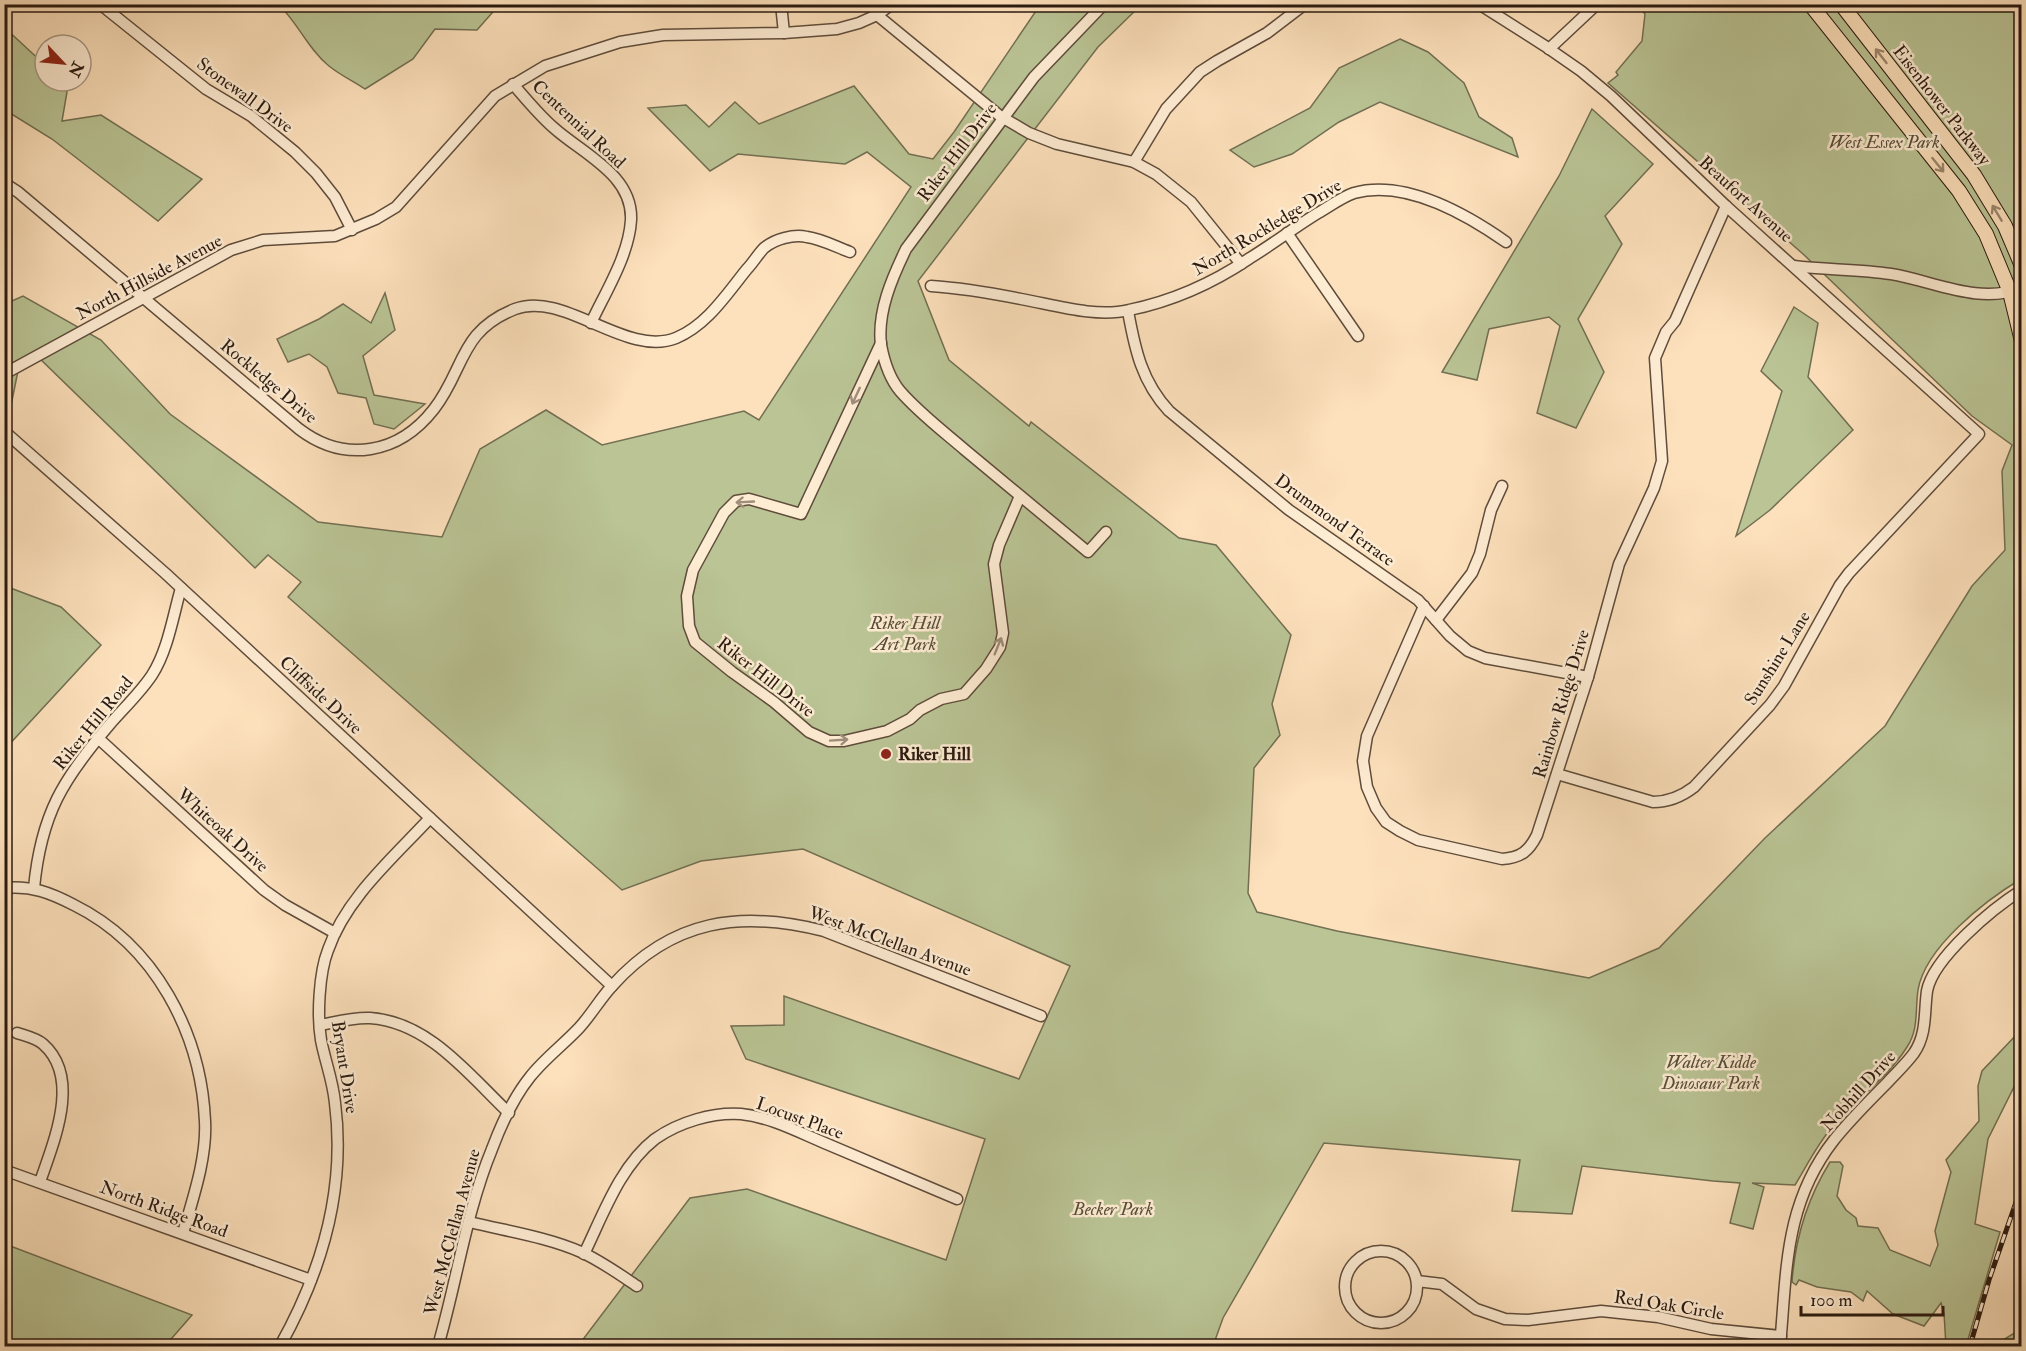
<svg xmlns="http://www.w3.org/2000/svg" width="2026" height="1351" font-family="'IM FELL Double Pica',serif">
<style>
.green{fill:#bac495;stroke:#726f52;stroke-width:1.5}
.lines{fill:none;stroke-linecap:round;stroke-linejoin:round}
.minor-casing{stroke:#5f4c3b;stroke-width:13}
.major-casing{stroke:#2a1a10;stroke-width:16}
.minor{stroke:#feecd3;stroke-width:10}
.major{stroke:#fde1bc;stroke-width:14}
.rail-casing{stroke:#2a1a10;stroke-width:5}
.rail{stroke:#feecd3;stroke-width:3;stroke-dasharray:9;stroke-linecap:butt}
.oneway{stroke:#9e876f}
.oneway2{stroke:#9f8e7b}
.poi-dot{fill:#8f2418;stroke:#feecd3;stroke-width:2}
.labels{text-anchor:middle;stroke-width:5;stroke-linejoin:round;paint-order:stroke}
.street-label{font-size:18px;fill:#2a1a10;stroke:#feecd3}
.park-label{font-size:18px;font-style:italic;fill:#554d38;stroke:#feecd3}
.poi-label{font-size:18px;font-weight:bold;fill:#2a1a10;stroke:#feecd3;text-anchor:start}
</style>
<rect width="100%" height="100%" fill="#fde1bc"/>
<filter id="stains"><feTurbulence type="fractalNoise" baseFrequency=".00333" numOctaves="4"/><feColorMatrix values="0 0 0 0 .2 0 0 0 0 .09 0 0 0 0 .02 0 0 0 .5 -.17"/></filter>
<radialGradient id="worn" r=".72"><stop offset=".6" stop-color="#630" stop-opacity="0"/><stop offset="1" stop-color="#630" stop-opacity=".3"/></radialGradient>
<g class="green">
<path d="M279 5H499L477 30 435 29 413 59 365 89C353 81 340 75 329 66 308 49 298 23 279 5Z"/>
<path d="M1040 5H1141L1098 47 918 281 949 360 1029 426 1031 422 1179 538 1216 545 1291 635 1272 704 1280 735 1254 768 1248 893 1257 912 1337 931 1589 978 1659 948 1765 838 1885 726 1972 586 2005 550 2002 471 2012 445 1972 416 1803 254 1608 83 1618 75 1616 72 1642 41 1645 14 1637 5H2021V879C1986 900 1925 947 1918 990 1915 1010 1919 1029 1907 1047 1887 1079 1853 1101 1829 1131 1816 1147 1806 1167 1795 1185L1752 1183 1764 1187 1753 1229 1730 1223 1740 1183 1713 1181 1582 1166 1572 1214 1512 1211 1520 1160 1324 1143 1223 1318 1213 1346H578L690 1198 747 1189 946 1260 985 1139 746 1059 731 1026 784 1025V996L1019 1079 1070 966 803 849 701 861 622 890 288 597 301 582 268 555 255 568 37 356 19 366 5 435V304L23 296 101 340 170 414 318 522 442 537 480 449 546 410 602 445 744 411 759 420 911 187 867 152 845 164 738 154 710 171 648 108 686 105 709 127 735 102 759 124 854 86 909 154 933 159 954 132Z"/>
<polygon points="4,27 45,65 45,81 63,81 68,86 62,121 101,115 202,179 158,221 52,139 5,110"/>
<polygon points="1400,39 1428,52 1464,83 1479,117 1512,138 1518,157 1380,102 1339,122 1292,154 1254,167 1230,150 1310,108 1339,68"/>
<polygon points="1592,109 1653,164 1605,216 1622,244 1578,319 1604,372 1576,428 1537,413 1560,326 1549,317 1489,329 1477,380 1442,372 1559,176"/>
<polygon points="385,293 395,330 363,356 374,395 425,404 394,429 374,424 366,398 338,393 327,367 309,354 288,362 277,339 319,319 343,304 371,323"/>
<polygon points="1794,307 1818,323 1808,377 1853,430 1770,510 1736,536 1782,391 1761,371"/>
<polygon points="5,586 61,607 101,645 5,749"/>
<path d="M2021 1011V1080L2018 1079 1988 1139 1975 1224 2000 1232 1966 1346H1946L1944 1313 1941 1303 1924 1326 1893 1314 1867 1291 1863 1301 1851 1292 1817 1287 1799 1280 1796 1285 1792 1282C1795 1239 1807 1199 1830 1162H1840L1843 1166 1837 1196 1846 1210 1856 1218 1858 1226 1878 1228 1890 1250 1930 1266 1938 1245 1935 1231 1951 1172 1946 1160 1979 1121 1978 1086 1982 1071 2019 1032Z"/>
<polygon points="5,1244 192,1315 165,1346 5,1346"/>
<polygon points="2021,1329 2021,1346 1993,1346"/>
</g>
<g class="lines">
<defs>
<g id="minor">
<polyline points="100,4 206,89 251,116 295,152 316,173 335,197 352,230"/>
<polyline points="781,4 784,33"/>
<path d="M1104 4 1034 77 906 249C892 278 877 312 881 345 884 361 890 379 900 391 919 413 943 431 965 450 1006 484 1047 518 1088 552L1106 532"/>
<path d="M1479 4 1545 46 1581 71 1611 96 1726 206 1979 434 1849 573 1840 585 1784 686 1770 705 1694 787C1681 797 1669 802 1653 802L1557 774"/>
<polyline points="877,15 1000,116 1029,133 1057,144 1134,162 1156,174 1191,202 1241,264"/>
<polyline points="1549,49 1597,4"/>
<path d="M513 84C526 99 539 115 554 128 583 154 633 175 631 220 629 255 606 291 591 323"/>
<polyline points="1134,162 1166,109 1200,72 1217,61 1267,33 1305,4"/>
<path d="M4 183 18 192 299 429C345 464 399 454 434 409 465 369 459 331 515 309 564 290 626 358 676 338 707 325 726 295 747 269 753 263 758 254 764 248 775 239 793 234 807 237 822 239 836 247 850 252"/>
<polyline points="1287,233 1358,336"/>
<path d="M1794 266C1826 270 1859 269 1891 274 1934 281 1978 305 2022 288"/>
<path d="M931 286C961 288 991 293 1021 299 1054 305 1096 318 1129 310 1173 301 1213 283 1250 258 1273 244 1295 227 1318 213 1330 206 1342 197 1354 193 1405 179 1466 214 1506 242"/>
<path d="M1128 311C1135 350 1142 382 1169 411L1289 510 1418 600 1450 636 1468 651 1485 658 1588 677"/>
<polyline points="881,343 801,514 749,499 736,501 724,513 693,570 687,596 689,626 695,642 732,672 774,702 809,732 829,741 844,741 887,731 910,719 920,710 941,699 964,694 986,669 1000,647 1003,633 994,564 999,545 1020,496"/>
<polyline points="4,374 231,250 263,240 335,236 376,219 396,207 495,96 545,66 620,42 663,35 784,33 837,29 859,23 877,15 892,4"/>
<polyline points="4,431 165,573 612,986"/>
<path d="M1424 606 1367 736 1363 761 1367 787 1376 808 1386 822 1400 831 1418 840 1502 859C1521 858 1529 851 1537 835L1588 677 1619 564 1654 488 1662 461 1655 358 1666 332 1675 321 1726 206"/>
<polyline points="1436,620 1472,573 1480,554 1491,510 1502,486"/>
<polyline points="98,738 264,890 285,905 335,933"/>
<path d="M4 888C31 885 51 893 74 905 155 945 201 1033 205 1121 207 1158 193 1198 183 1233"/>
<path d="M34 888C41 814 63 779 110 724 124 708 140 693 152 675 168 650 173 616 181 588"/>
<path d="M320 1025C336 1022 354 1017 370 1018 429 1022 469 1075 509 1113"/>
<path d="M17 1033C26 1036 36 1038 43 1044 82 1078 53 1143 40 1182"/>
<polyline points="4,1170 311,1280"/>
<path d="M470 1222C506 1231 547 1237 581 1252 601 1261 619 1274 637 1286"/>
<circle cx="1381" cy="1287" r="36"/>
<path d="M584 1254C603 1215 620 1166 655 1139 679 1122 713 1112 741 1114 771 1117 800 1133 827 1144 870 1162 914 1181 957 1199"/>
<polyline points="1417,1281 1442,1284 1476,1309 1505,1319 1528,1320 1601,1311 1658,1317 1711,1329 1781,1336"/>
<path d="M280 1346C322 1271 346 1189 335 1103 333 1081 325 1061 321 1040 317 1016 319 973 328 950 346 898 393 858 430 818"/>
<path d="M438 1346C457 1281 466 1212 492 1149 501 1125 514 1097 530 1077 544 1059 563 1045 579 1028 591 1015 600 999 612 986 672 919 741 910 824 931L1041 1016"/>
<path d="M1780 1346C1787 1270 1784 1204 1834 1140 1850 1120 1869 1101 1887 1083 1896 1073 1906 1064 1914 1053 1927 1034 1924 1013 1927 991 1933 958 1993 908 2022 890"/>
</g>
<g id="major">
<polyline points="1810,4 1959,191 1986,234 2010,292 2022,341"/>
<polyline points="1841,4 1974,175 2005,226 2022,266"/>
</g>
</defs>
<use href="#minor" class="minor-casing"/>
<use href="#major" class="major-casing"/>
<use href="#minor" class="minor"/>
<use href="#major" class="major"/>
<defs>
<polyline id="rail" points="1970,1346 1989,1280 2022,1185"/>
</defs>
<use href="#rail" class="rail-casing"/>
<use href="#rail" class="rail"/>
</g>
<defs><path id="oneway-shaft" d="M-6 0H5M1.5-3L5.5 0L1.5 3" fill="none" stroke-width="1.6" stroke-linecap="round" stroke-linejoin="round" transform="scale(1.5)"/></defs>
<g class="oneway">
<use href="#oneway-shaft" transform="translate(1881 56) rotate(-128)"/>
<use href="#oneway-shaft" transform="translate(1938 165) rotate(51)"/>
<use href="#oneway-shaft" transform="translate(1997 213) rotate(-121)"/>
</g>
<g class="oneway2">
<use href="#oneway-shaft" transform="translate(856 396) rotate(115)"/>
<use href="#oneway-shaft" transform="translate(745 502) rotate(177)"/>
<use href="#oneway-shaft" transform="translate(998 646) rotate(-68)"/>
<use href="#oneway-shaft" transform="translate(839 740) rotate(-4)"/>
</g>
<circle class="poi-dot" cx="886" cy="754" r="6"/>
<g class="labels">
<g class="street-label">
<text transform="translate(245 95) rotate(36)" y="6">Stonewall Drive</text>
<text transform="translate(1942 105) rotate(52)" y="6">Eisenhower Parkway</text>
<text transform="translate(579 124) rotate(43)" y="6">Centennial Road</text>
<text transform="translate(957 152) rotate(-53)" y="6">Riker Hill Drive</text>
<text transform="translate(1746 199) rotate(42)" y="6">Beaufort Avenue</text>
<text transform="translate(1267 227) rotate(-31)" y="6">North Rockledge Drive</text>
<text transform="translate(149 277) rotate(-28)" y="6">North Hillside Avenue</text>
<text transform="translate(269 381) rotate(40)" y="6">Rockledge Drive</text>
<text transform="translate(1335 520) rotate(36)" y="6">Drummond Terrace</text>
<text transform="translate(1777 658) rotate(-58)" y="6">Sunshine Lane</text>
<text transform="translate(766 677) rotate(38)" y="6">Riker Hill Drive</text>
<text transform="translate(321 695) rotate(43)" y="6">Cliffside Drive</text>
<text transform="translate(1561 704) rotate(-73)" y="6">Rainbow Ridge Drive</text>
<text transform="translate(93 723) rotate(-51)" y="6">Riker Hill Road</text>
<text transform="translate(223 830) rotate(42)" y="6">Whiteoak Drive</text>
<text transform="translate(890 941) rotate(20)" y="6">West McClellan Avenue</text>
<text transform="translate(345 1067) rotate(81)" y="6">Bryant Drive</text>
<text transform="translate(1858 1091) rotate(-48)" y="6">Nobhill Drive</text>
<text transform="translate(800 1118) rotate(20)" y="6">Locust Place</text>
<text transform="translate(164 1209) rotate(20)" y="6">North Ridge Road</text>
<text transform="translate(452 1232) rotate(-75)" y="6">West McClellan Avenue</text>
<text transform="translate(1669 1305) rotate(9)" y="6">Red Oak Circle</text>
</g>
<g class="park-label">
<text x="1884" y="148">West Essex Park</text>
<text x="905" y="629">Riker Hill<tspan x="905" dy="21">Art Park</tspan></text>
<text x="1711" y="1068">Walter Kidde<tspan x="1711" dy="21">Dinosaur Park</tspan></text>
<text x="1113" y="1215">Becker Park</text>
</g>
<g class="poi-label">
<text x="898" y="760">Riker Hill</text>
</g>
</g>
<rect width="2026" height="1351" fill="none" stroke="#fde1bc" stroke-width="24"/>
<rect x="6" y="6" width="2014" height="1339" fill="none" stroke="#2a1a10" stroke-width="3"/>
<rect x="12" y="12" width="2002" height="1327" fill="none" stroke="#2a1a10" stroke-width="1.5"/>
<g transform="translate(63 63) rotate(116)"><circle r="28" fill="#feecd3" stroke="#a99885" stroke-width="1.5"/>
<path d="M0-4.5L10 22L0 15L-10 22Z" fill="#8f2418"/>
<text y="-9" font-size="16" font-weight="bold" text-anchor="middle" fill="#2a1a10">N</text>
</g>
<path d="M1801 1306v9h142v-9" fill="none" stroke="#2a1a10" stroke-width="3"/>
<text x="1810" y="1306" font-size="18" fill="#2a1a10" stroke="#feecd3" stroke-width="4.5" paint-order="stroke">100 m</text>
<rect width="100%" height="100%" filter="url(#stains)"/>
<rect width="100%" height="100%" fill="url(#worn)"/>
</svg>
